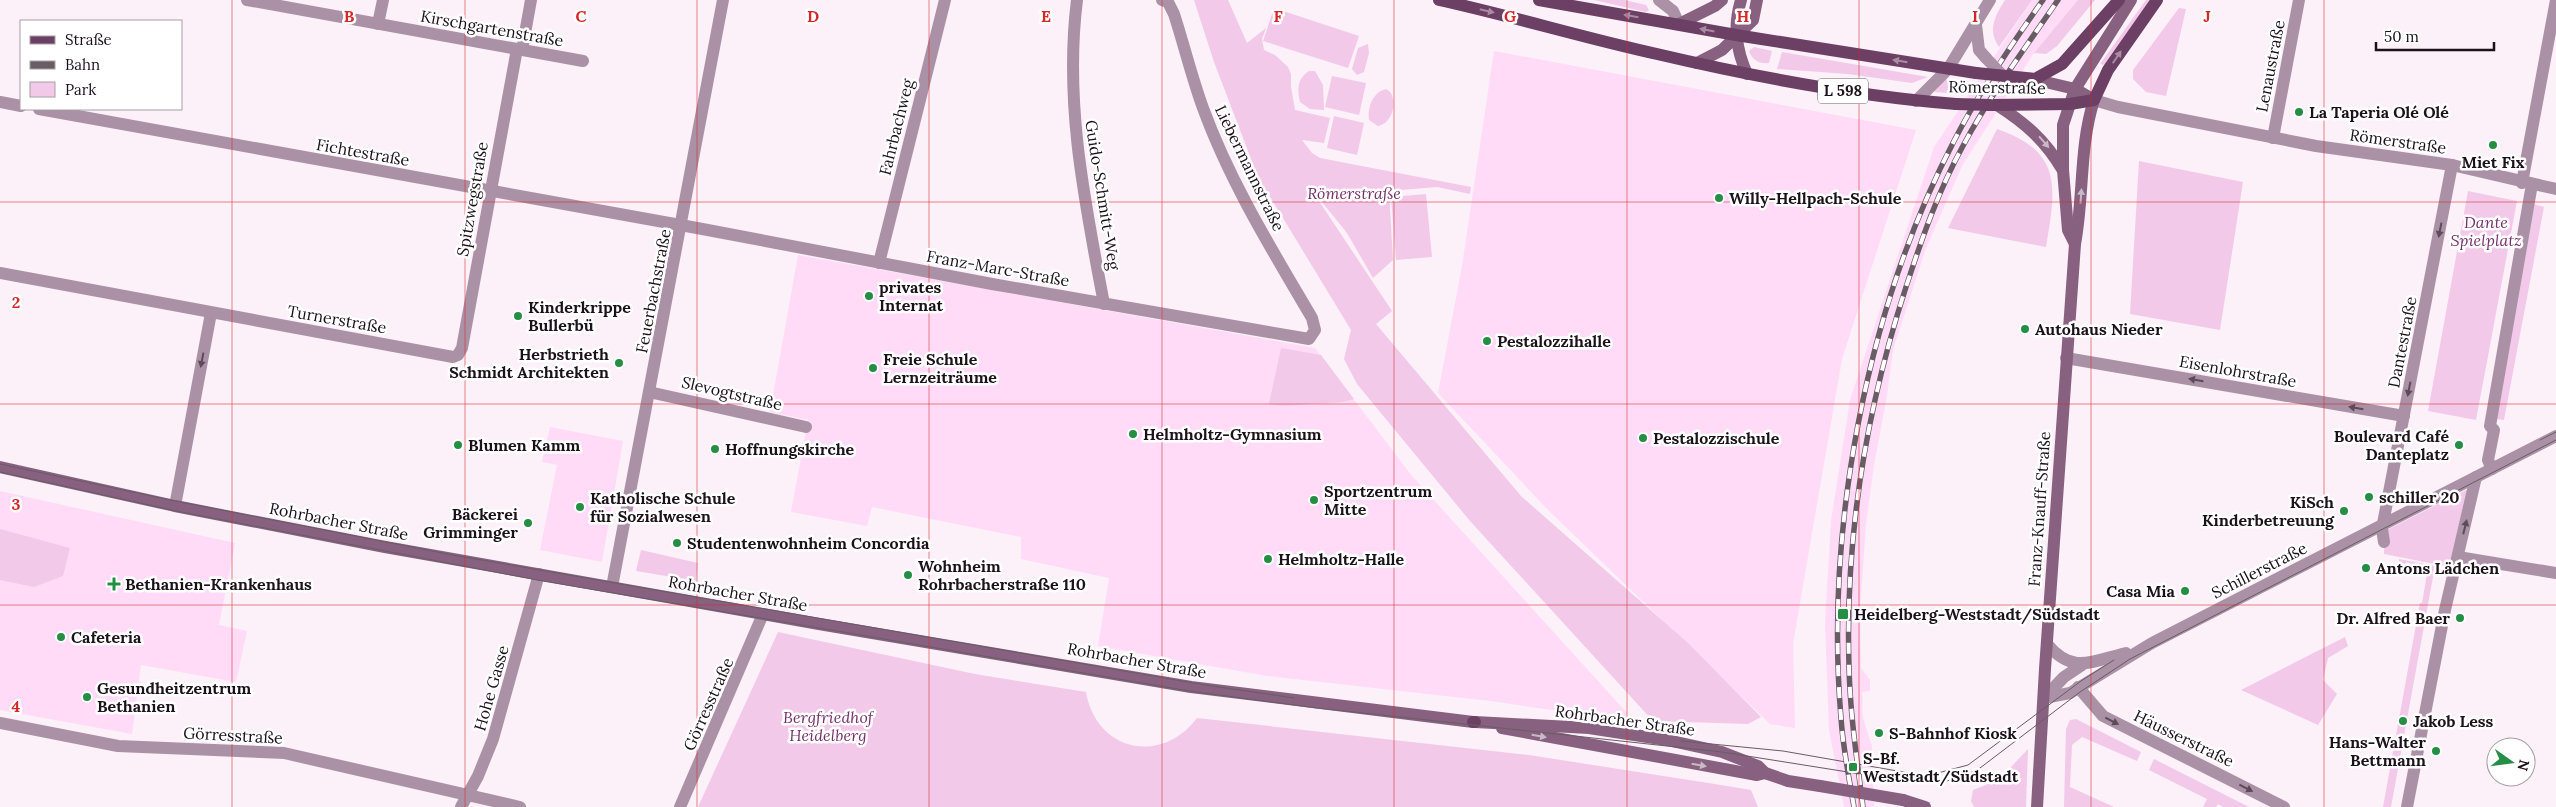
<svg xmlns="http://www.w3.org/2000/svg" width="2556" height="807" font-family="Lora,serif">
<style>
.built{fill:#ffdbf7}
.green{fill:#f2c9e9}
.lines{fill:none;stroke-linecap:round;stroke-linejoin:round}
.street{stroke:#ab91a5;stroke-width:12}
.secondary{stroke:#87617f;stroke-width:12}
.primary{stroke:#6c3f64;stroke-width:12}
.tram{stroke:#685d65;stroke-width:1}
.rail-casing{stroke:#685d65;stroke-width:5.5}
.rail{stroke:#fff;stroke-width:4;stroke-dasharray:11;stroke-linecap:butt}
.street-bridge{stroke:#ab91a5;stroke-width:12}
.secondary-bridge{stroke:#87617f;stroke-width:12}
.primary-bridge{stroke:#6c3f64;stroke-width:12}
.oneway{fill:#a78ca2}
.oneway2{fill:#c9b8c5}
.oneway3{fill:#5c4b59}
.grid{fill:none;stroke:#d62828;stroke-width:1;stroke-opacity:0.55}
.poi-dot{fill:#258e45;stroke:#fff;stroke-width:2}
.labels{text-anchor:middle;stroke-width:5;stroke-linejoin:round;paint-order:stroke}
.shield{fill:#fff;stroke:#60595f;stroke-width:1}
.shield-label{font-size:15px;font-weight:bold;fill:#1c121a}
.street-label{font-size:16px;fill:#1c121a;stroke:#fff}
.poi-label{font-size:16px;font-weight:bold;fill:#1c121a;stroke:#fff;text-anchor:start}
.park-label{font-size:16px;font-style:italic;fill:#76306c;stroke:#fff}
.grid-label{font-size:16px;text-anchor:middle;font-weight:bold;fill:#d62828;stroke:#fff;stroke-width:5;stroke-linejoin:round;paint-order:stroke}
</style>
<rect width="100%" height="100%" fill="#fcf0f9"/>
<g class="built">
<polygon points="2032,0 2078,0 2034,53 1962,166 1926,248 1893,350 1887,396 1874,465 1866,524 1860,611 1861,668 1870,680 1870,691 1862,692 1863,718 1872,746 1874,807 1844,807 1829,730 1825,623 1831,521 1850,400 1934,147"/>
<polygon points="1494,51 1916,130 1842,359 1793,644 1795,728 1770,724 1548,510 1438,393 1462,266"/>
<polygon points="798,255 1315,348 1412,476 1627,713 1625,721 1498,702 1267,676 1098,646 1109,578 1021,559 1021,537 872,507 867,526 791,512 808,420 770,412"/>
<polygon points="550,427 623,441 602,562 540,550 557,465 542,462"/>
<polygon points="0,491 235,543 219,625 247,631 236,682 141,665 132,734 0,710"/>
</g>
<g class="green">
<polygon points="1194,0 1228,0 1247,43 1266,28 1262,39 1264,50 1275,55 1288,67 1291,74 1291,87 1295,110 1330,118 1324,143 1302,140 1312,153 1320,158 1471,187 1470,194 1437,187 1389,191 1393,260 1373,278 1347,233 1309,186 1392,311 1376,324 1521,496 1688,643 1761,717 1748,724 1653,721 1470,521 1357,384 1344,359 1351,330 1258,177 1214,62"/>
<polygon points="1594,0 1624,0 1646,5 1649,10 1646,12"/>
<path d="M2005 0H2032L1999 47C1987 30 1995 16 2005 0Z"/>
<polygon points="2078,0 2095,0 2057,46 2046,54 2034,53"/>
<polygon points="2146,0 2150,0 2105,65 2100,64"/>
<polygon points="1274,8 1359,36 1348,68 1263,41"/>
<polygon points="2179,8 2186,9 2166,96 2146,92 2133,79 2133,70"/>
<polygon points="1368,44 1369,53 1364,72 1357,75 1352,69 1358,48"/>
<path d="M1754 47 1772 51 1769 63C1759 64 1752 60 1749 51Z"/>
<polygon points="1782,52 1928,77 1912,83 1848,74 1777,69"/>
<path d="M1309 71H1315L1323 85 1324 110 1310 109 1300 102C1297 89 1297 79 1309 71Z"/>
<polygon points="1332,76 1366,83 1359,115 1325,107"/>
<polygon points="1944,79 1962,81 1960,94 1934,92"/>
<path d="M1386 89C1400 96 1393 124 1378 126L1369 120C1367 107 1373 92 1386 89Z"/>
<polygon points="1334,116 1364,123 1357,155 1327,148"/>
<path d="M1997 129C2063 152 2056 187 2046 247L1948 228Z"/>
<polygon points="2139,161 2243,182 2220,330 2130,314"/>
<polygon points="2468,191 2517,201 2476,420 2428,411"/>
<polygon points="1426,194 1432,257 1396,260 1391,197"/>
<polygon points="2534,204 2544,207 2504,420 2496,419"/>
<path d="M1281 348 1321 355 1354 399C1339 404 1327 403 1311 404 1295 405 1286 407 1269 404Z"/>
<polygon points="2472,487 2450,567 2384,554 2385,531"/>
<polygon points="0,529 70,548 63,576 34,587 0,580"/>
<polygon points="641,550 698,563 696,581 636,571"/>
<polygon points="2399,559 2435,566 2391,807 2383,807 2420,603 2422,603 2428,568 2406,562 2405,564 2399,563"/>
<path d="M778 632 975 674 1086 692C1096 751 1161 766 1197 718L1529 755 1721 785 1751 790 1758 807H698Z"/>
<polygon points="2345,637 2348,646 2328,658 2323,680 2337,694 2318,725 2241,690"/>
<polygon points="2076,719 2141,752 2137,761 2082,737 2072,745 2070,787 2114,807 2064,807 2066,729 2070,720"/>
<polygon points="2028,749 2026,807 1974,807 1971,801 1973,790 1986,785 2011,767"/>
<polygon points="2154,759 2249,807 2223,807 2218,804 2216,807 2203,807 2207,799 2149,770"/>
</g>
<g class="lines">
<g class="street">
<polyline points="247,0 583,61"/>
<path d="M1077 0C1064 103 1085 203 1104 304"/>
<polyline points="1659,0 1673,11 1679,24"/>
<polyline points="378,24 383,0"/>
<polyline points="1976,25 1979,50 1986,58"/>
<polyline points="522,50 531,0"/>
<polyline points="2094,100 2118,107 2316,146 2452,165 2556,189"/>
<polyline points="1916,101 1948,69 1990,0"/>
<polyline points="0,102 21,106"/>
<path d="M39 109 697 228 992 284 1309 339 1315 330 1312 318C1272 250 1230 182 1203 108 1192 78 1184 45 1174 14L1168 2 1162 0"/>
<polyline points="2273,138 2299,0"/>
<polyline points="2522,183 2556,0"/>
<polyline points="879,263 945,0"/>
<polyline points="0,273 453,357 458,355 462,348 517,49"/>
<polyline points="2066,358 2404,416"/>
<polyline points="649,392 806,427"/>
<polyline points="2492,469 2488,460 2494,430 2490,426 2532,184"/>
<polyline points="175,506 211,313"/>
<polyline points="2384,542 2382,529 2385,513 2452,165"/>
<polyline points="2458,557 2556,573"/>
<polyline points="612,587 723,0"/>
<path d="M2047 644C2073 675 2092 661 2126 653"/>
<polyline points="2078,687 2103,716 2284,807"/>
<polyline points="2044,698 2070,693 2152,643 2556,436"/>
<polyline points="2044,698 2064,677 2082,665"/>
<polyline points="0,723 118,746 284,753 520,807"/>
<polyline points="461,807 478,776 493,739 539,574"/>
<polyline points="680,807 763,614"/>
<polyline points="2407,807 2445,610 2476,477"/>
</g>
<g class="secondary">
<path d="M1741 0C1733 27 1736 49 1747 74"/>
<polyline points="1679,24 1715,6 1722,0"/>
<polyline points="1697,63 1722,50 1753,20 1757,0"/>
<path d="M2037 80 2075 89 2094 100C2079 147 2084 197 2075 244L2045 669 2037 807"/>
<path d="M1997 105C2025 123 2045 140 2062 169"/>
<polyline points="2075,244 2068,230 2063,170 2063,125 2075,89 2131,0"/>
<polyline points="0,467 175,506 385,547 819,624 1191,687 1473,722"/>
<polyline points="1475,722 1589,728 1667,740 1722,752 1758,766 1765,773 1788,781 1820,786"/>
<polyline points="1502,728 1757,775 1765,773"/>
<polyline points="1903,800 1925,807"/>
</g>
<g class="primary">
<path d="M1439 0C1512 16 1584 38 1657 54 1755 77 1855 96 1956 104"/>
<polyline points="1539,0 1736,35 1976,73"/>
<polyline points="2035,79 2062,64 2119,0"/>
<polyline points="1990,105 2070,104 2094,100 2108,70 2157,0"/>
<polyline points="1473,722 1475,722"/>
</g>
<g class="tram">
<polyline points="2540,440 2556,432"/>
<polyline points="0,464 175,501 453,555 1205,685 1294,698"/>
<polyline points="0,472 181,512 537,580 1189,691 1317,708 1722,752 1917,783 1943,782 1964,776 1980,768 2080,692 2130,659 2556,440"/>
<polyline points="1681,741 1783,751 1909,773 1934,774 1968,765 2081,681 2114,660"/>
</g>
<defs>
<g id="rail">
<path d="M1854 807C1849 778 1843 748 1841 718 1825 529 1866 310 1954 141 1979 92 2011 45 2043 0"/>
<path d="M1863 807C1857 760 1850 714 1849 666 1845 537 1866 410 1906 287 1922 238 1939 189 1964 144 1991 94 2026 47 2058 0"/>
</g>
</defs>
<use href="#rail" class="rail-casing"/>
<use href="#rail" class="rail"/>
<polyline class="street-bridge" points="1986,58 2003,76"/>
<polyline class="secondary-bridge" points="1820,786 1903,800"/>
<g class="primary-bridge">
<polyline points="1976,73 2035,79"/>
<polyline points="1956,104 1990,105"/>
</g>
</g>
<defs><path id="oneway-solid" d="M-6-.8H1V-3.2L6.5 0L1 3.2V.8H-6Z" transform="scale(1.25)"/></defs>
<g class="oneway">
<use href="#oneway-solid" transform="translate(1487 11) rotate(13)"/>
<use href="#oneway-solid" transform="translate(1631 16) rotate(-170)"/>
<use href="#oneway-solid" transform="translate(1707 30) rotate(-169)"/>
<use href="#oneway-solid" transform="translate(2117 57) rotate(-56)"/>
<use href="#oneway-solid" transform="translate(1900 61) rotate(-171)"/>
</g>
<g class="oneway2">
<use href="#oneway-solid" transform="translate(2044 142) rotate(49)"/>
<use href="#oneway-solid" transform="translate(2081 196) rotate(-86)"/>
<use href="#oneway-solid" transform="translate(1539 736) rotate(10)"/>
<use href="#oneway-solid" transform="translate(1699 765) rotate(10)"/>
</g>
<g class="oneway3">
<use href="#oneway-solid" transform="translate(2440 230) rotate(101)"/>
<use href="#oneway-solid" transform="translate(202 360) rotate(101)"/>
<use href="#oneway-solid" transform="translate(2196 380) rotate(-170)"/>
<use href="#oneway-solid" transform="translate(2409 389) rotate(101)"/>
<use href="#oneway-solid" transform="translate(2356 408) rotate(-170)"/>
<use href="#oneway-solid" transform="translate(2465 527) rotate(-76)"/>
<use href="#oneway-solid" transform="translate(2112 721) rotate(27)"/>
<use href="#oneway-solid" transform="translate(2246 788) rotate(27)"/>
</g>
<path class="grid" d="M232 0V807M465 0V807M697 0V807M929 0V807M1162 0V807M1394 0V807M1627 0V807M1859 0V807M2091 0V807M2324 0V807M0 202H2556M0 404H2556M0 605H2556"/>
<g class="poi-dot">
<circle cx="2299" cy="112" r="5"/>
<circle cx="2493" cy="145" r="5"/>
<circle cx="1719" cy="198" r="5"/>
<circle cx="869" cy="296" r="5"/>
<circle cx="518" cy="316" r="5"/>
<circle cx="2025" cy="329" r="5"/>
<circle cx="1487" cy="341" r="5"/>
<circle cx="619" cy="363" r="5"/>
<circle cx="873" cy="368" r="5"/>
<circle cx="1133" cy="434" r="5"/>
<circle cx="1643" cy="438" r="5"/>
<circle cx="458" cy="445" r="5"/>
<circle cx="2459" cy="445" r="5"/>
<circle cx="715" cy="449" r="5"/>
<circle cx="2369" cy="497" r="5"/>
<circle cx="1314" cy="500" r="5"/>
<circle cx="580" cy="507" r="5"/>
<circle cx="2344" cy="511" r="5"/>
<circle cx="528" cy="523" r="5"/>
<circle cx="677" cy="543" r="5"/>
<circle cx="1268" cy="559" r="5"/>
<circle cx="2366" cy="568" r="5"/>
<circle cx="908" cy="575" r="5"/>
<path d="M111.5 576.5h5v5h5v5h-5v5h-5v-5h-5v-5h5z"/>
<circle cx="2185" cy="591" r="5"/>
<rect x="1837" y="608" width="12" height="12" rx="2.5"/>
<circle cx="2460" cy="618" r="5"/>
<circle cx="61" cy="637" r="5"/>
<circle cx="87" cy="697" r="5"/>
<circle cx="2403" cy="721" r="5"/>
<circle cx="1879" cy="733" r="5"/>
<circle cx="2436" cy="751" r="5"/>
<rect x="1848" y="762" width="10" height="10" rx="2.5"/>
</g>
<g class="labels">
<rect class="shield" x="1818" y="78.5" width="50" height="25" rx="4"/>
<g class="shield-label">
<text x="1843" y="96">L 598</text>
</g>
<g class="street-label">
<text transform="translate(492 28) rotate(10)" y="6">Kirschgartenstraße</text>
<text transform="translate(2270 66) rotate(-79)" y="6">Lenaustraße</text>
<text transform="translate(1997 87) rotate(1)" y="6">Römerstraße</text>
<text transform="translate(896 127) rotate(-76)" y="6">Fahrbachweg</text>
<text transform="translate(2398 141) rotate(8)" y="6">Römerstraße</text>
<text transform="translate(363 152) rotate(10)" y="6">Fichtestraße</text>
<text transform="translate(1250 168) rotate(64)" y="6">Liebermannstraße</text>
<text transform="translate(1103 195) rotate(81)" y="6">Guido-Schmitt-Weg</text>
<text transform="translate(472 199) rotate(-80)" y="6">Spitzwegstraße</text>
<text transform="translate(998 268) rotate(10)" y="6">Franz-Marc-Straße</text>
<text transform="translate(653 291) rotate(-79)" y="6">Feuerbachstraße</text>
<text transform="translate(337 319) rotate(10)" y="6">Turnerstraße</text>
<text transform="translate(2402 342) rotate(-79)" y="6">Dantestraße</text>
<text transform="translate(2238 371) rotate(10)" y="6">Eisenlohrstraße</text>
<text transform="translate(732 393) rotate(13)" y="6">Slevogtstraße</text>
<text transform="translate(2039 509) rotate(-86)" y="6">Franz-Knauff-Straße</text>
<text transform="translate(339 521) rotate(11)" y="6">Rohrbacher Straße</text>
<text transform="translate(2259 570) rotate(-27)" y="6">Schillerstraße</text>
<text transform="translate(738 593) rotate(10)" y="6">Rohrbacher Straße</text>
<text transform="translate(1137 660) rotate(10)" y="6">Rohrbacher Straße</text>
<text transform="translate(491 688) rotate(-74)" y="6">Hohe Gasse</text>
<text transform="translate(708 704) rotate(-66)" y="6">Görresstraße</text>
<text transform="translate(1625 720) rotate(8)" y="6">Rohrbacher Straße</text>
<text transform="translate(233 735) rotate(3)" y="6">Görresstraße</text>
<text transform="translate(2184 738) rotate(26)" y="6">Häusserstraße</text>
</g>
<g class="poi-label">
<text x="2309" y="118">La Taperia Olé Olé</text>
<text x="2493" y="168" text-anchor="middle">Miet Fix</text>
<text x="1729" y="204">Willy-Hellpach-Schule</text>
<text x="879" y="293">privates<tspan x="879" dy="18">Internat</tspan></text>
<text x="528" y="313">Kinderkrippe<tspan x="528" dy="18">Bullerbü</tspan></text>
<text x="2035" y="335">Autohaus Nieder</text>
<text x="1497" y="347">Pestalozzihalle</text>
<text x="609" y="360" text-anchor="end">Herbstrieth<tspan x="609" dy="18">Schmidt Architekten</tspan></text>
<text x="883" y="365">Freie Schule<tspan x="883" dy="18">Lernzeiträume</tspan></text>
<text x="1143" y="440">Helmholtz-Gymnasium</text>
<text x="2449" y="442" text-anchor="end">Boulevard Café<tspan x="2449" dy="18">Danteplatz</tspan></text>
<text x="1653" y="444">Pestalozzischule</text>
<text x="468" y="451">Blumen Kamm</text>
<text x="725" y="455">Hoffnungskirche</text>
<text x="1324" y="497">Sportzentrum<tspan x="1324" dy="18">Mitte</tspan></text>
<text x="2379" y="503">schiller 20</text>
<text x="590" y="504">Katholische Schule<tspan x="590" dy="18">für Sozialwesen</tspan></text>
<text x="2334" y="508" text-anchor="end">KiSch<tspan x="2334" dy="18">Kinderbetreuung</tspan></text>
<text x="518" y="520" text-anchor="end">Bäckerei<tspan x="518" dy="18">Grimminger</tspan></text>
<text x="687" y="549">Studentenwohnheim Concordia</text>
<text x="1278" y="565">Helmholtz-Halle</text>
<text x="918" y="572">Wohnheim<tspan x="918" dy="18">Rohrbacherstraße 110</tspan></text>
<text x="2376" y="574">Antons Lädchen</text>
<text x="125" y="590">Bethanien-Krankenhaus</text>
<text x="2175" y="597" text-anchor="end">Casa Mia</text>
<text x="1854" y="620">Heidelberg-Weststadt/Südstadt</text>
<text x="2450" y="624" text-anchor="end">Dr. Alfred Baer</text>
<text x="71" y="643">Cafeteria</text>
<text x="97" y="694">Gesundheitzentrum<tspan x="97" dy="18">Bethanien</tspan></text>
<text x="2413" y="727">Jakob Less</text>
<text x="1889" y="739">S-Bahnhof Kiosk</text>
<text x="2426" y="748" text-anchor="end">Hans-Walter<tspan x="2426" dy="18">Bettmann</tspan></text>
<text x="1863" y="764">S-Bf.<tspan x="1863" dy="18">Weststadt/Südstadt</tspan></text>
</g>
<g class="park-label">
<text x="1354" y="199">Römerstraße</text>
<text x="2486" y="228">Dante<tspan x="2486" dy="18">Spielplatz</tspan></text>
<text x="828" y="723">Bergfriedhof<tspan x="828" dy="18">Heidelberg</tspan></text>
</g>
</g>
<g class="grid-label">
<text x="349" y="22">B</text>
<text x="581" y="22">C</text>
<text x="813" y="22">D</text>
<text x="1046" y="22">E</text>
<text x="1278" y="22">F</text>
<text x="1510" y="22">G</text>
<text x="1743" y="22">H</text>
<text x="1975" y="22">I</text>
<text x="2207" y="22">J</text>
<text x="16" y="308">2</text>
<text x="16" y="510">3</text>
<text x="16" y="712">4</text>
</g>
<rect x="20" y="20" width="162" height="90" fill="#ffffff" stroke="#a4a0a3"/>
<rect x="30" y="36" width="25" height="8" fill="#6c3f64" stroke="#a4a0a3"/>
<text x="65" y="45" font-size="15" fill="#1c121a">Straße</text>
<rect x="30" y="61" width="25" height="8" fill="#685d65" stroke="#a4a0a3"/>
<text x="65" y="70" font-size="15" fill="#1c121a">Bahn</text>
<rect x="30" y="82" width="25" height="15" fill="#f2c9e9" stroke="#a4a0a3"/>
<text x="65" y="95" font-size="15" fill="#1c121a">Park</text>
<g transform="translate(2511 762) rotate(104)"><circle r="24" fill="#ffffff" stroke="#a4a0a3"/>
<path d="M0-4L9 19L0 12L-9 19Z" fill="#258e45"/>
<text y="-8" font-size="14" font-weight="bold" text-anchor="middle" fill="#1c121a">N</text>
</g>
<path d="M2376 42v8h118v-8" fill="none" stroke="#1c121a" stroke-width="2.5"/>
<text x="2384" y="42" font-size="15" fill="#1c121a" stroke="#ffffff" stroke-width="4" paint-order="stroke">50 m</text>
</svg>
